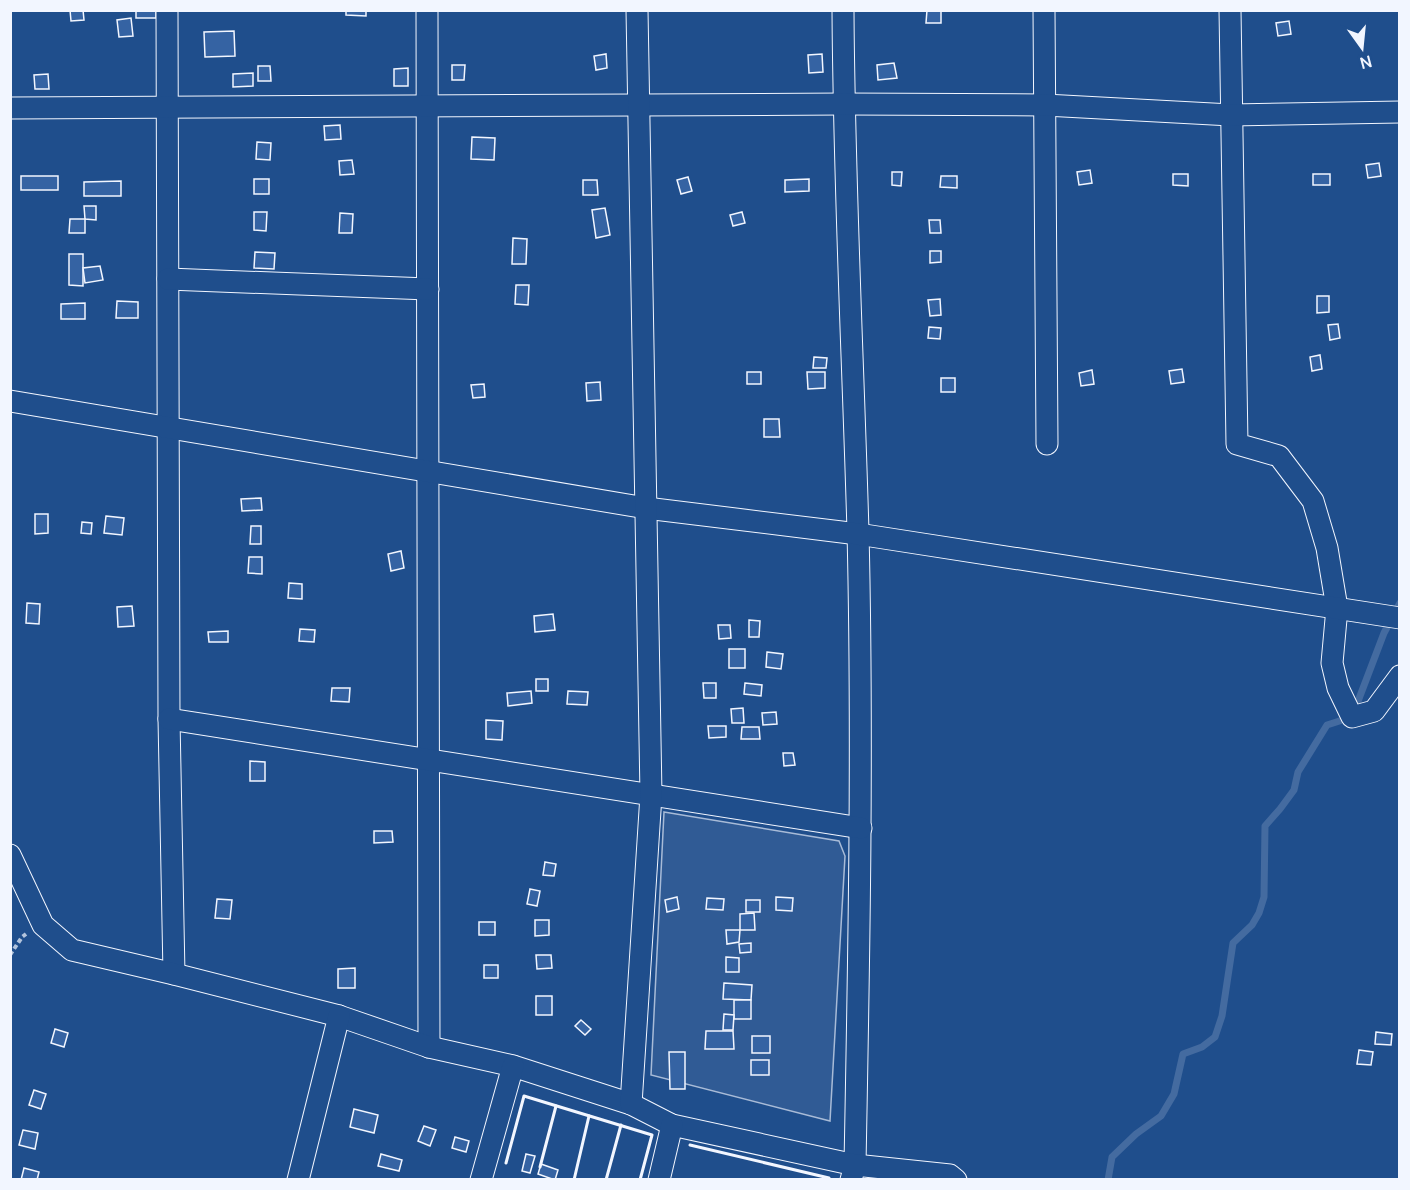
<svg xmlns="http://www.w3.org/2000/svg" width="1410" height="1190" font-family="Manrope,sans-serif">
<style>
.built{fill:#305b95;stroke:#a8bbd7;stroke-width:1.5}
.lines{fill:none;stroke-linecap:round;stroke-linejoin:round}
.stream{stroke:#446ba0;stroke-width:7}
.building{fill:#3563a3;stroke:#f2f6ff;stroke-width:1.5}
.street-casing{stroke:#f2f6ff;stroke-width:23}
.path{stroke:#b3c4dc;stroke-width:4;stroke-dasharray:4.5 3;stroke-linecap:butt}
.street{stroke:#1f4e8c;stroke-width:21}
.wall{stroke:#f2f6ff;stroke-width:3}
</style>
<rect width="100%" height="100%" fill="#1f4e8c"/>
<polygon class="built" points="664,812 839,841 845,856 830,1121 651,1075"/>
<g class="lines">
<polyline class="stream" points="1108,1180 1112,1157 1136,1134 1161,1116 1174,1094 1183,1054 1202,1047 1215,1037 1222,1016 1233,943 1252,925 1259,913 1264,897 1265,826 1280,809 1294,790 1298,772 1327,725 1352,717 1384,633 1400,603"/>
</g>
<g class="building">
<polygon points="70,10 83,10 84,20 71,21"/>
<rect x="136" y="10" width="20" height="8"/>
<polygon points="346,10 366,10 366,16 346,15"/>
<polygon points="927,10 941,10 941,23 926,23"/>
<polygon points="131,18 133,36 119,37 117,20"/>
<polygon points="1289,21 1291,34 1278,36 1276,23"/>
<polygon points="234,31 235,56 205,57 204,32"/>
<polygon points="606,54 607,68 596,70 594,56"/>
<polygon points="822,54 823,72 809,73 808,55"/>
<polygon points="894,63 897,78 878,80 877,65"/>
<polygon points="452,65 465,65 464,80 452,80"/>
<polygon points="258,66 270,66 271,81 258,81"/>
<polygon points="408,68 408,86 394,86 394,69"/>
<polygon points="253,73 253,86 233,87 233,74"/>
<polygon points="48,74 49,89 35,89 34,75"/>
<polygon points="340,125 341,139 325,140 324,126"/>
<polygon points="472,137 495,138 494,160 471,159"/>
<polygon points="257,142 271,143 270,160 256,159"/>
<polygon points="352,160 354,174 340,175 339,161"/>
<polygon points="1379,163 1381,176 1368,178 1366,165"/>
<polygon points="1090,170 1092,183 1079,185 1077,172"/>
<polygon points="892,172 902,172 901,186 892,185"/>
<polygon points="1173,174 1188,174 1188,186 1173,185"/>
<rect x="1313" y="174" width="17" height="11"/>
<rect x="21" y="176" width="37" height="14"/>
<polygon points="941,176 957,176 957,188 940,187"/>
<polygon points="688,177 692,191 681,194 677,180"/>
<rect x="254" y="179" width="15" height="15"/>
<polygon points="809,179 809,191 785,192 785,180"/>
<polygon points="583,180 597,180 598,195 583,195"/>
<polygon points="121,181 121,196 84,196 84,182"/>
<polygon points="84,206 96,206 96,220 85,219"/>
<polygon points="605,208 610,235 596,238 592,210"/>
<polygon points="254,212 267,212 266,231 254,230"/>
<polygon points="742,212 745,223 733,226 730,215"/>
<polygon points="340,213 353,214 352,233 339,233"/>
<polygon points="70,219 85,219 85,233 69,233"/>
<polygon points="929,220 940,220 941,233 930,233"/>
<polygon points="513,238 527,239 526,264 512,264"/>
<polygon points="930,251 941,251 941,262 930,263"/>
<polygon points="255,252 275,253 274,269 254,268"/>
<polygon points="69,254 83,254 83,286 69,285"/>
<polygon points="100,266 103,280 85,283 83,268"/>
<polygon points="516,285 529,285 528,305 515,304"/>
<polygon points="1317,296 1329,296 1329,312 1317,313"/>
<polygon points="940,299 941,315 930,316 928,300"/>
<polygon points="117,301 138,302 138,318 116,318"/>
<polygon points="85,303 85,319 61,319 61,304"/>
<polygon points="1338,324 1340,338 1330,340 1328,325"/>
<polygon points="929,327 941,328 940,339 928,338"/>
<polygon points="1320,355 1322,369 1312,371 1310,357"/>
<polygon points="814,357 827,358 826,368 813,368"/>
<polygon points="1182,369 1184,382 1171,384 1169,371"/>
<polygon points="1092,370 1094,384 1081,386 1079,373"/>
<rect x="747" y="372" width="14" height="12"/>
<polygon points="807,372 825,372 825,388 808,389"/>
<rect x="941" y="378" width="14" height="14"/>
<polygon points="600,382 601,400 587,401 586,383"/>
<polygon points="484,384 485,397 473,398 471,385"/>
<polygon points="764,419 779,419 780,437 764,437"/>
<polygon points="261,498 262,510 242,511 241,499"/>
<polygon points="35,514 48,514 48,533 35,534"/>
<polygon points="106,516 124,518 122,535 104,533"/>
<polygon points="82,522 92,523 91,534 81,533"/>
<polygon points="251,526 261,526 261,544 250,544"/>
<polygon points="401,551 404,568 391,571 388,554"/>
<polygon points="249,557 262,557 262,574 248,573"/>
<polygon points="289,583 302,584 302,599 288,598"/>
<polygon points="27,603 40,604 39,624 26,623"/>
<polygon points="132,606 134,626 118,627 117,607"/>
<polygon points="553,614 555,630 535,632 534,616"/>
<polygon points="749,620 760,621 759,637 749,637"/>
<polygon points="718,625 730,625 731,638 719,639"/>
<polygon points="300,629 315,630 314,642 299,641"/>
<polygon points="228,631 228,642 209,642 208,632"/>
<rect x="729" y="649" width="16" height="19"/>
<polygon points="767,652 783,654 781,669 766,667"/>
<rect x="536" y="679" width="12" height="12"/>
<polygon points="703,683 716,683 716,698 704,698"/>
<polygon points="745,683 762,685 761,696 744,694"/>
<polygon points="332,688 350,688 349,702 331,701"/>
<polygon points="531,691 532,703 508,706 507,693"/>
<polygon points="568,691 588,692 587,705 567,704"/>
<polygon points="743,708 744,723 732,723 731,709"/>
<polygon points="776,712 777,724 763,725 762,713"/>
<polygon points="486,720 503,721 502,740 486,739"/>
<polygon points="708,726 726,726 726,737 709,738"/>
<polygon points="742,727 759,727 760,739 741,739"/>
<polygon points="783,753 793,753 795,765 784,766"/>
<polygon points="250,761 265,762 265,781 250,781"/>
<polygon points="374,831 392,831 393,842 374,843"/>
<polygon points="545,862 556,864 554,876 543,875"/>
<polygon points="530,889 540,891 537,906 527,904"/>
<polygon points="677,897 679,909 667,912 665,900"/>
<polygon points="776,897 793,898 792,911 776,910"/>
<polygon points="707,898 724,899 723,910 706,909"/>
<polygon points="217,899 232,900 230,919 215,918"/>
<rect x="746" y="900" width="14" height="12"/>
<polygon points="754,913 755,930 740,930 740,914"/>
<polygon points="535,920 549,920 549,935 535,936"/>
<rect x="479" y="922" width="16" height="13"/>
<polygon points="726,930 740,930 739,942 727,944"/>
<polygon points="751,943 751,952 740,953 739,944"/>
<polygon points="536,955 551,955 552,968 537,969"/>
<polygon points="726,957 739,958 739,972 726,972"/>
<rect x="484" y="965" width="14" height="13"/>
<polygon points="355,968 355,988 338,988 338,969"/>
<polygon points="724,983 752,985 751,1000 723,999"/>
<rect x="536" y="996" width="16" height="19"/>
<rect x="734" y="1000" width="17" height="19"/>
<polygon points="724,1014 734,1015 733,1030 723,1030"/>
<polygon points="581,1020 591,1029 585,1035 575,1026"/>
<polygon points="55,1029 68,1033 64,1047 51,1043"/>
<polygon points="706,1031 733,1031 734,1049 705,1049"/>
<polygon points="1376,1032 1392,1034 1391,1045 1375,1044"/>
<rect x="752" y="1036" width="18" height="17"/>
<polygon points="1359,1050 1373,1052 1371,1065 1357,1064"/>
<polygon points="669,1052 685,1052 685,1089 670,1089"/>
<rect x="751" y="1060" width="18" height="15"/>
<polygon points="34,1090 46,1094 41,1109 29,1105"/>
<polygon points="354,1109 378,1115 374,1133 350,1127"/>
<polygon points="424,1126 436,1130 430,1146 418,1141"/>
<polygon points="23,1130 38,1133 35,1149 19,1145"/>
<polygon points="455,1137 469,1141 466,1152 452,1148"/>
<polygon points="381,1154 402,1160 399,1171 378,1166"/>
<polygon points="526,1154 535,1156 530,1173 522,1171"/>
<polygon points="541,1164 558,1170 555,1180 538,1174"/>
<polygon points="24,1168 39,1172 37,1180 21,1180"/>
</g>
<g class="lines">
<defs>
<g id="street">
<polyline points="167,10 169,719 174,974"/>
<polyline points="427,10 429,1047"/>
<path d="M843 10C844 185 853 358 858 532 863 743 859 954 855 1165L851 1180"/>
<polyline points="1044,10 1047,444"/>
<polyline points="1230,10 1237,444 1279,456 1313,501 1327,548 1337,608 1332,663 1338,688 1352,717 1374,711 1400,676"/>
<polyline points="10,108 844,104 1045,105 1231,115 1400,112"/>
<polyline points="168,279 428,289"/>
<polyline points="10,401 646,508 858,534 1400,618"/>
<polyline points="169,719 861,828"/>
<polyline points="10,855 43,925 72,950 174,974 339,1016 429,1047 513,1066 631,1104 672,1125 855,1165 950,1175 956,1180"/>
<polyline points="631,1104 651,795 637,10"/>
<polyline points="298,1180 339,1016"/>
<polyline points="481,1180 513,1066"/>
<polyline points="659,1180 672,1125"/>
</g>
</defs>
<use href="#street" class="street-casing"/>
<polyline class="path" points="10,955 22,937 26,934"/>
<use href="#street" class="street"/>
<g class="wall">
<polyline points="690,1145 829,1178"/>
<polyline points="506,1163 524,1096 652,1135 640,1180"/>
<polyline points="540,1167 556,1106"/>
<polyline points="574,1180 589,1116"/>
<polyline points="606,1180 621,1125"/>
</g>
</g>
<rect width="1410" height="1190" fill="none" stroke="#f2f6ff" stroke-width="24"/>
<g transform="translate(1362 48) rotate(165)" stroke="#1f4e8c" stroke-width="4.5" paint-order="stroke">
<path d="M0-4.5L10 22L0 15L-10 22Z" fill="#f2f6ff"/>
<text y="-9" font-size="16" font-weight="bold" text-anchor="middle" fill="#f2f6ff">N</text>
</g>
</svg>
